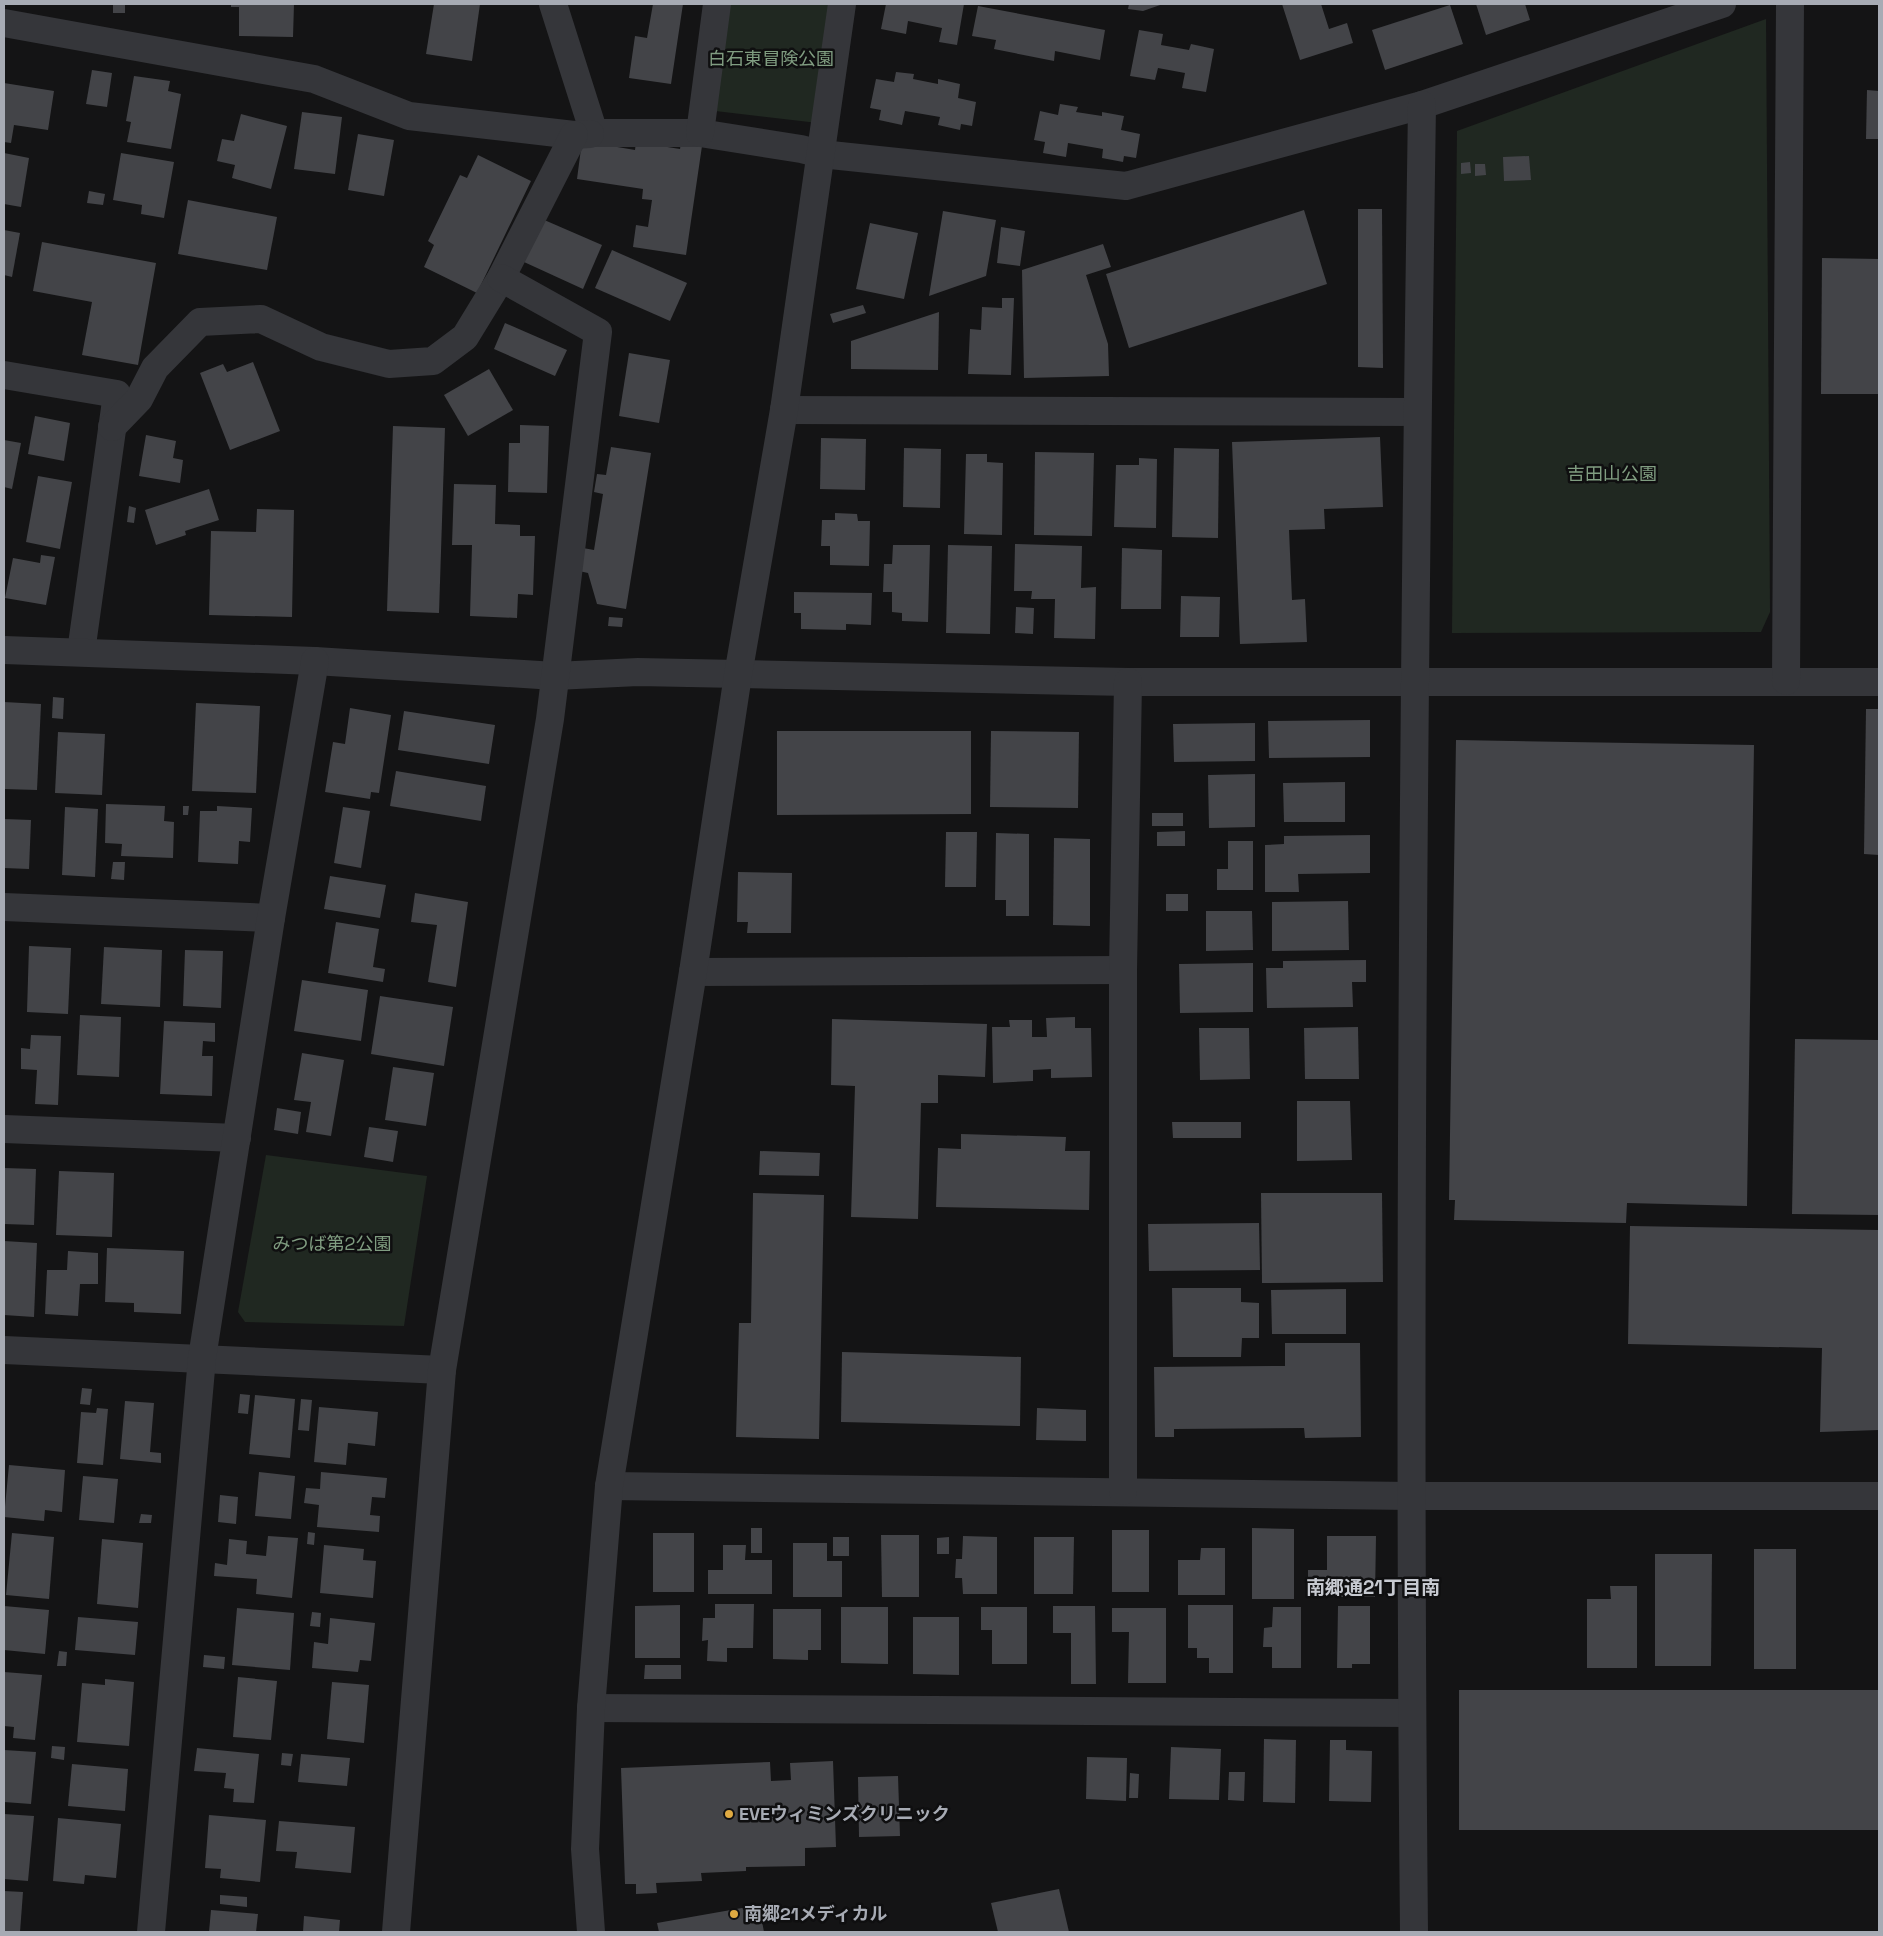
<svg xmlns="http://www.w3.org/2000/svg" width="1883" height="1936" font-family="'Space Grotesk','Noto Sans JP',sans-serif">
<style>
.green{fill:#202821}
.building{fill:#434448}
.lines{fill:none;stroke-linecap:round;stroke-linejoin:round}
.minor{stroke:#35363a;stroke-width:28}
.poi-dot{fill:#dfaa42;stroke:#0f0f10;stroke-width:2}
.labels{text-anchor:middle;stroke-width:5;stroke-linejoin:round;paint-order:stroke}
.park-label{font-size:18px;fill:#809d81;stroke:#0f0f10}
.poi-label{font-size:18px;font-weight:bold;fill:#a7abb4;stroke:#0f0f10;text-anchor:start}
.neighbourhood-label{font-size:19px;font-weight:bold;fill:#c7cad1;stroke:#0f0f10}
</style>
<rect width="100%" height="100%" fill="#141415"/>
<g class="green">
<polygon points="725,4 834,4 818,123 707,110"/>
<polygon points="1766,19 1770,612 1761,632 1452,633 1457,131"/>
<polygon points="266,1155 427,1176 404,1326 245,1322 238,1312"/>
</g>
<g class="building">
<rect x="113" y="4" width="12" height="9"/>
<polygon points="231,4 294,4 293,37 239,36 239,7 231,7"/>
<polygon points="434,4 480,4 472,61 426,54"/>
<polygon points="653,4 683,4 671,84 629,78 635,36 647,38"/>
<polygon points="886,4 964,4 957,45 939,42 942,28 908,21 906,34 881,29"/>
<polygon points="1129,4 1163,4 1143,11 1128,9"/>
<polygon points="1282,4 1321,4 1329,29 1347,23 1353,43 1300,60"/>
<polygon points="1476,4 1525,4 1530,20 1486,35"/>
<polygon points="1450,5 1463,44 1385,70 1372,30"/>
<polygon points="978,6 1105,30 1100,60 1055,51 1054,61 994,49 996,40 972,36"/>
<polygon points="1139,30 1163,34 1161,45 1189,50 1191,44 1214,49 1206,92 1182,88 1185,73 1158,68 1155,80 1130,76"/>
<polygon points="92,70 112,73 107,107 86,104"/>
<polygon points="896,72 914,74 913,79 938,84 938,79 960,84 958,98 976,102 972,126 961,124 960,130 938,125 940,117 905,111 902,125 879,120 881,110 870,108 876,79 894,82"/>
<polygon points="134,76 170,81 168,91 181,94 171,149 127,142 131,122 126,121"/>
<polygon points="4,83 54,91 48,130 14,125 11,143 4,142"/>
<polygon points="1867,90 1879,91 1879,139 1866,139"/>
<polygon points="1060,104 1078,107 1076,112 1102,116 1102,112 1124,116 1121,130 1140,134 1136,158 1124,156 1123,162 1102,158 1103,149 1068,143 1066,157 1043,153 1045,142 1034,140 1040,111 1058,115"/>
<polygon points="302,112 342,117 335,174 294,169"/>
<polygon points="241,114 287,126 271,189 232,178 235,165 217,161 222,139 234,141"/>
<polygon points="358,134 394,140 384,196 348,190"/>
<polygon points="582,141 635,150 636,142 680,149 681,143 702,146 686,255 633,247 636,225 648,227 652,200 642,199 643,189 577,179"/>
<polygon points="4,153 29,158 21,207 4,204"/>
<polygon points="121,153 174,162 164,218 141,214 142,205 113,200"/>
<polygon points="478,155 531,181 477,293 424,267 434,245 428,241 460,175 467,178"/>
<polygon points="1529,156 1531,180 1504,181 1503,157"/>
<polygon points="1470,162 1471,173 1461,174 1461,163"/>
<polygon points="1475,164 1485,164 1486,175 1475,176"/>
<polygon points="89,191 105,194 103,205 87,203"/>
<polygon points="188,200 277,217 267,270 178,254"/>
<polygon points="1358,209 1382,209 1383,368 1358,367"/>
<polygon points="1304,210 1327,284 1129,348 1106,274"/>
<polygon points="943,211 996,220 986,276 929,296"/>
<polygon points="542,219 602,245 583,289 524,262"/>
<polygon points="870,223 918,233 904,299 856,289"/>
<polygon points="1001,227 1025,231 1020,266 997,263"/>
<polygon points="4,230 20,233 12,277 4,275"/>
<polygon points="42,242 156,263 138,365 82,355 92,302 33,291"/>
<polygon points="1103,244 1111,267 1086,275 1108,344 1109,376 1024,378 1022,270"/>
<polygon points="612,250 687,283 670,321 595,288"/>
<polygon points="1822,258 1879,259 1879,394 1821,394"/>
<polygon points="1002,298 1014,298 1011,375 968,374 970,329 981,330 982,307 1002,308"/>
<polygon points="863,305 866,313 833,323 830,314"/>
<polygon points="939,312 938,370 851,369 851,341"/>
<polygon points="505,323 567,350 555,376 494,349"/>
<polygon points="629,353 670,360 659,423 619,416"/>
<polygon points="253,362 280,431 230,450 200,373 223,364 227,372"/>
<polygon points="489,369 513,410 468,436 444,395"/>
<polygon points="35,416 70,423 64,461 28,454"/>
<polygon points="520,425 549,426 547,493 508,492 509,443 520,443"/>
<polygon points="393,426 445,428 439,613 387,611"/>
<polygon points="146,435 176,441 173,458 183,460 180,483 139,476"/>
<polygon points="1380,437 1383,507 1324,509 1325,529 1289,530 1292,600 1305,599 1307,642 1240,644 1232,442"/>
<polygon points="821,438 866,439 865,490 820,489"/>
<polygon points="4,440 21,443 12,489 4,487"/>
<polygon points="611,447 651,453 626,609 597,604 588,573 579,571 583,548 594,550 603,494 594,492 597,474 606,475"/>
<polygon points="904,448 941,449 940,508 903,507"/>
<polygon points="1174,448 1219,449 1218,538 1172,537"/>
<polygon points="1035,452 1094,453 1092,536 1034,535"/>
<polygon points="966,454 987,454 987,462 1003,463 1002,535 964,534"/>
<polygon points="1139,458 1157,459 1156,528 1114,527 1116,465 1139,465"/>
<polygon points="38,476 72,482 60,549 26,542"/>
<polygon points="454,484 496,485 495,524 520,525 520,536 535,536 533,595 518,594 517,618 470,616 472,545 452,545"/>
<polygon points="209,489 219,520 185,531 186,535 156,545 145,510"/>
<polygon points="129,506 136,508 134,523 127,522"/>
<polygon points="257,509 294,510 292,617 209,615 211,531 256,532"/>
<polygon points="835,513 857,514 858,521 870,521 869,566 830,565 830,546 821,546 822,520 835,520"/>
<polygon points="1015,544 1082,546 1081,588 1096,587 1095,639 1054,638 1055,599 1031,599 1032,591 1014,591"/>
<polygon points="893,545 930,545 928,622 902,621 902,613 892,612 892,592 883,592 884,564 892,564"/>
<polygon points="948,545 992,546 990,634 946,633"/>
<polygon points="1122,548 1162,550 1161,609 1121,609"/>
<polygon points="41,555 55,557 46,605 5,598 13,558 40,563"/>
<polygon points="794,592 872,593 871,625 846,624 846,630 801,629 801,613 794,613"/>
<polygon points="1181,596 1220,597 1219,637 1180,637"/>
<polygon points="1016,607 1034,608 1033,634 1015,633"/>
<polygon points="609,617 623,618 622,627 608,626"/>
<polygon points="53,697 64,698 63,719 52,718"/>
<polygon points="4,702 41,704 37,790 4,789"/>
<polygon points="196,703 260,706 256,793 192,791"/>
<polygon points="350,708 391,715 379,793 371,792 370,799 325,792 333,742 345,744"/>
<polygon points="1866,709 1879,709 1879,855 1864,854"/>
<polygon points="404,711 495,725 489,764 398,750"/>
<polygon points="1370,720 1370,757 1269,758 1268,721"/>
<polygon points="1255,723 1255,761 1174,762 1173,724"/>
<polygon points="777,731 971,731 971,814 777,815"/>
<polygon points="991,731 1079,732 1078,808 990,807"/>
<polygon points="58,732 105,734 102,795 55,793"/>
<polygon points="1456,740 1754,745 1747,1206 1627,1203 1626,1223 1454,1220 1455,1200 1449,1200"/>
<polygon points="396,771 486,786 481,821 390,806"/>
<polygon points="1255,774 1255,827 1209,828 1208,775"/>
<polygon points="1345,782 1345,822 1284,822 1283,783"/>
<polygon points="106,804 165,806 164,821 174,822 173,858 121,856 122,844 105,843"/>
<polygon points="183,806 189,806 188,815 183,815"/>
<polygon points="217,806 252,808 250,842 239,841 238,864 198,862 200,811 217,811"/>
<polygon points="65,807 98,809 95,877 62,875"/>
<polygon points="343,807 370,811 361,868 334,863"/>
<rect x="1152" y="813" width="31" height="13"/>
<polygon points="4,819 31,820 29,869 4,868"/>
<polygon points="1185,831 1185,846 1157,846 1157,832"/>
<polygon points="946,832 977,832 976,887 945,887"/>
<polygon points="996,833 1029,834 1029,916 1006,916 1006,900 995,900"/>
<polygon points="1370,835 1370,873 1298,874 1299,892 1265,892 1265,845 1284,844 1284,836"/>
<polygon points="1054,838 1090,839 1090,926 1053,925"/>
<polygon points="1228,841 1253,841 1253,890 1217,890 1217,869 1228,869"/>
<polygon points="113,862 125,862 124,880 111,879"/>
<polygon points="738,872 792,873 791,933 747,933 748,922 737,922"/>
<polygon points="330,876 386,885 380,918 324,909"/>
<polygon points="415,893 468,902 456,987 428,982 437,925 411,922"/>
<rect x="1166" y="894" width="22" height="17"/>
<polygon points="1348,901 1349,950 1272,951 1272,902"/>
<polygon points="1206,911 1252,911 1253,950 1206,951"/>
<polygon points="336,922 379,929 373,967 385,969 383,982 328,973"/>
<polygon points="29,946 71,948 68,1014 27,1012"/>
<polygon points="104,947 162,950 160,1007 101,1004"/>
<polygon points="185,950 223,951 221,1008 183,1006"/>
<polygon points="1366,960 1366,982 1352,982 1353,1007 1267,1008 1266,968 1283,968 1283,961"/>
<polygon points="1253,963 1253,1012 1180,1013 1179,964"/>
<polygon points="302,980 368,990 361,1041 294,1031"/>
<polygon points="380,996 453,1007 444,1066 371,1054"/>
<polygon points="80,1015 121,1017 119,1077 77,1075"/>
<polygon points="1075,1017 1075,1028 1091,1028 1092,1077 1051,1078 1051,1069 1033,1070 1033,1081 993,1083 992,1027 1010,1027 1009,1020 1032,1020 1032,1037 1047,1037 1046,1018"/>
<polygon points="832,1019 987,1024 985,1077 938,1075 938,1103 921,1103 918,1219 851,1217 855,1086 831,1085"/>
<polygon points="164,1021 215,1023 215,1042 203,1041 202,1056 213,1056 212,1096 160,1094"/>
<polygon points="1358,1027 1359,1079 1305,1079 1304,1028"/>
<polygon points="1199,1028 1249,1028 1250,1079 1200,1080"/>
<polygon points="31,1035 61,1036 58,1105 35,1104 37,1070 21,1069 21,1048 30,1049"/>
<polygon points="1795,1039 1879,1040 1879,1215 1792,1214"/>
<polygon points="302,1053 344,1060 331,1136 306,1132 311,1102 294,1100"/>
<polygon points="393,1067 434,1073 426,1126 385,1120"/>
<polygon points="1297,1101 1350,1101 1352,1160 1297,1161"/>
<polygon points="277,1108 301,1112 298,1134 274,1130"/>
<polygon points="1172,1122 1241,1122 1241,1138 1173,1138"/>
<polygon points="369,1127 398,1131 393,1162 364,1157"/>
<polygon points="961,1134 1066,1137 1065,1151 1090,1151 1089,1210 936,1207 938,1148 961,1149"/>
<polygon points="760,1151 820,1153 819,1176 759,1175"/>
<polygon points="4,1168 36,1169 34,1225 4,1224"/>
<polygon points="59,1171 114,1173 112,1237 56,1235"/>
<polygon points="753,1193 824,1195 819,1439 736,1437 739,1323 751,1323"/>
<polygon points="1261,1193 1382,1193 1383,1282 1262,1283"/>
<polygon points="1259,1223 1260,1270 1149,1271 1148,1224"/>
<polygon points="1630,1226 1879,1230 1879,1430 1820,1432 1822,1348 1628,1344"/>
<polygon points="4,1241 37,1243 34,1317 4,1315"/>
<polygon points="107,1248 184,1251 181,1314 134,1312 134,1303 105,1302"/>
<polygon points="68,1251 98,1253 98,1284 80,1284 78,1316 45,1314 47,1270 67,1270"/>
<polygon points="1172,1288 1241,1288 1241,1302 1259,1303 1259,1338 1242,1338 1241,1357 1173,1357"/>
<polygon points="1346,1289 1346,1334 1272,1334 1271,1290"/>
<polygon points="1285,1343 1360,1343 1361,1437 1305,1438 1304,1428 1174,1429 1174,1437 1155,1437 1154,1367 1285,1366"/>
<polygon points="842,1352 1021,1357 1020,1426 841,1422"/>
<polygon points="82,1388 92,1389 90,1405 80,1404"/>
<polygon points="240,1394 250,1395 248,1414 238,1413"/>
<polygon points="255,1395 295,1399 290,1458 249,1454"/>
<polygon points="301,1399 312,1400 309,1431 298,1430"/>
<polygon points="125,1401 154,1403 150,1452 161,1453 161,1463 120,1459"/>
<polygon points="319,1407 378,1412 375,1446 348,1443 346,1465 314,1462"/>
<polygon points="97,1408 108,1409 103,1465 77,1463 81,1412 96,1413"/>
<polygon points="1037,1408 1086,1410 1086,1441 1036,1440"/>
<polygon points="9,1465 65,1470 62,1512 45,1510 44,1521 4,1517"/>
<polygon points="259,1472 295,1476 291,1519 255,1516"/>
<polygon points="321,1472 387,1478 385,1498 372,1497 370,1515 380,1516 379,1532 317,1527 319,1505 304,1503 306,1488 320,1489"/>
<polygon points="83,1476 118,1479 114,1523 79,1520"/>
<polygon points="220,1495 238,1497 236,1524 218,1522"/>
<polygon points="141,1514 152,1515 151,1523 139,1523"/>
<rect x="751" y="1528" width="11" height="25"/>
<polygon points="1252,1528 1294,1529 1294,1599 1252,1599"/>
<rect x="1112" y="1530" width="37" height="62"/>
<polygon points="308,1532 315,1533 314,1545 307,1544"/>
<polygon points="12,1533 54,1537 49,1599 6,1595"/>
<rect x="653" y="1533" width="41" height="59"/>
<polygon points="881,1535 919,1535 919,1597 882,1597"/>
<polygon points="268,1536 298,1538 292,1598 256,1594 257,1579 214,1576 215,1563 227,1565 229,1539 247,1541 246,1554 266,1556"/>
<polygon points="963,1536 997,1537 997,1594 963,1594 962,1578 955,1578 956,1559 962,1559"/>
<polygon points="1327,1536 1376,1536 1375,1597 1308,1597 1308,1570 1327,1570"/>
<rect x="833" y="1537" width="16" height="19"/>
<polygon points="949,1537 949,1554 937,1554 937,1538"/>
<polygon points="1034,1537 1074,1537 1073,1594 1034,1594"/>
<polygon points="102,1539 143,1543 138,1608 97,1604"/>
<polygon points="793,1543 827,1543 827,1561 842,1561 842,1597 793,1597"/>
<polygon points="324,1545 364,1549 363,1560 376,1561 373,1598 320,1593"/>
<polygon points="723,1545 746,1545 745,1560 772,1560 772,1594 708,1594 708,1570 723,1570"/>
<polygon points="1201,1548 1225,1548 1225,1595 1178,1595 1178,1560 1200,1560"/>
<rect x="1754" y="1549" width="42" height="120"/>
<polygon points="1655,1554 1712,1554 1711,1666 1655,1666"/>
<polygon points="1610,1586 1637,1586 1637,1668 1587,1668 1587,1599 1611,1599"/>
<polygon points="715,1604 754,1604 753,1648 727,1648 727,1662 707,1661 708,1640 702,1641 703,1618 715,1618"/>
<polygon points="680,1605 680,1658 635,1658 635,1606"/>
<polygon points="1188,1605 1233,1605 1233,1673 1209,1673 1209,1658 1197,1658 1197,1648 1188,1648"/>
<polygon points="4,1606 49,1610 45,1654 4,1650"/>
<polygon points="1053,1606 1095,1606 1096,1684 1071,1684 1071,1633 1053,1633"/>
<polygon points="1338,1606 1370,1606 1370,1664 1352,1664 1352,1668 1337,1668"/>
<polygon points="841,1607 888,1607 888,1664 841,1663"/>
<polygon points="981,1607 1027,1607 1027,1664 992,1664 992,1630 981,1630"/>
<polygon points="1273,1607 1301,1607 1301,1668 1272,1668 1272,1647 1263,1647 1264,1628 1272,1627"/>
<polygon points="237,1608 294,1613 290,1670 232,1665"/>
<polygon points="1112,1608 1166,1608 1166,1683 1128,1683 1129,1632 1112,1632"/>
<polygon points="773,1609 821,1609 821,1650 808,1650 808,1660 773,1659"/>
<polygon points="312,1612 321,1613 320,1627 310,1626"/>
<polygon points="78,1617 138,1622 135,1655 75,1650"/>
<polygon points="913,1617 959,1617 959,1675 913,1674"/>
<polygon points="330,1618 375,1623 371,1661 360,1660 358,1672 312,1668 314,1642 328,1644"/>
<polygon points="59,1651 67,1652 66,1666 57,1666"/>
<polygon points="204,1655 225,1657 224,1669 203,1667"/>
<polygon points="645,1665 681,1665 681,1679 644,1679"/>
<polygon points="4,1672 42,1675 35,1740 13,1738 14,1727 4,1726"/>
<polygon points="238,1677 277,1681 271,1740 233,1737"/>
<polygon points="105,1679 134,1682 129,1746 77,1742 82,1683 105,1685"/>
<polygon points="332,1682 369,1685 364,1743 327,1739"/>
<rect x="1459" y="1690" width="420" height="140"/>
<polygon points="1264,1739 1296,1740 1295,1803 1263,1802"/>
<polygon points="1330,1740 1346,1740 1346,1750 1372,1751 1371,1802 1329,1801"/>
<polygon points="52,1746 65,1747 64,1760 51,1758"/>
<polygon points="1171,1747 1221,1749 1219,1800 1169,1799"/>
<polygon points="197,1748 259,1754 254,1803 233,1802 234,1789 224,1788 226,1773 194,1771"/>
<polygon points="4,1750 36,1752 31,1804 4,1802"/>
<polygon points="282,1753 293,1754 291,1766 281,1765"/>
<polygon points="301,1754 350,1758 347,1786 298,1782"/>
<polygon points="1087,1757 1127,1758 1126,1801 1086,1799"/>
<polygon points="833,1761 836,1847 805,1848 805,1866 746,1867 746,1871 701,1873 702,1881 656,1883 657,1893 636,1894 636,1884 625,1884 621,1768 770,1762 771,1781 791,1780 790,1763"/>
<polygon points="72,1764 128,1769 125,1811 68,1806"/>
<polygon points="1229,1772 1245,1772 1244,1801 1228,1800"/>
<polygon points="1130,1773 1139,1774 1138,1798 1129,1798"/>
<polygon points="898,1776 900,1836 859,1837 858,1777"/>
<polygon points="4,1814 34,1816 28,1881 4,1879"/>
<polygon points="209,1815 266,1820 260,1882 220,1878 221,1869 205,1868"/>
<polygon points="58,1818 121,1824 116,1878 85,1875 84,1884 53,1881"/>
<polygon points="279,1821 355,1827 351,1873 295,1868 297,1852 276,1851"/>
<polygon points="1059,1889 1069,1932 998,1932 991,1903"/>
<polygon points="4,1891 23,1892 20,1932 4,1932"/>
<polygon points="220,1895 247,1897 247,1907 220,1904"/>
<polygon points="759,1905 764,1932 659,1932 657,1923"/>
<polygon points="211,1910 258,1914 256,1932 209,1932"/>
<polygon points="304,1916 340,1920 339,1932 303,1932"/>
</g>
<g class="lines">
<g class="minor">
<polyline points="553,4 594,133 700,133 801,149 821,154 1126,186 1422,105 1722,4"/>
<polyline points="4,23 314,79 409,116 574,135 590,134"/>
<polyline points="700,133 717,4"/>
<polyline points="4,375 117,394 81,652"/>
<polyline points="784,410 1417,412"/>
<polyline points="112,427 139,399 155,368 200,322 261,319 321,347 389,364 433,361 465,337 501,278 574,135"/>
<polyline points="4,650 315,661 555,676 638,672 1128,682 1879,682"/>
<polyline points="1786,681 1790,4"/>
<polyline points="4,907 271,918"/>
<polyline points="693,972 1123,970"/>
<polyline points="4,1129 237,1138"/>
<polyline points="4,1350 442,1370"/>
<polyline points="609,1486 1411,1496 1879,1496"/>
<polyline points="1123,1491 1123,970 1128,682"/>
<polyline points="591,1708 1412,1713"/>
<polyline points="151,1932 202,1358 271,918 315,661"/>
<polyline points="396,1932 442,1370 550,719 598,332 501,278"/>
<polyline points="591,1932 585,1849 591,1708 609,1486 693,972 738,675 784,410 842,4"/>
<path d="M1414 1932C1408 1323 1413 714 1422 105"/>
</g>
</g>
<g class="poi-dot">
<circle cx="729" cy="1814" r="5"/>
<circle cx="734" cy="1914" r="5"/>
</g>
<g class="labels">
<g class="park-label">
<text x="771" y="65">白石東冒険公園</text>
<text x="1612" y="480">吉田山公園</text>
<text x="332" y="1250">みつば第2公園</text>
</g>
<g class="poi-label">
<text x="739" y="1820">EVEウィミンズクリニック</text>
<text x="744" y="1920">南郷21メディカル</text>
</g>
<g class="neighbourhood-label">
<text x="1373" y="1594">南郷通21丁目南</text>
</g>
</g>
<rect width="1883" height="1936" fill="none" stroke="#a7abb4" stroke-width="10"/>
</svg>
